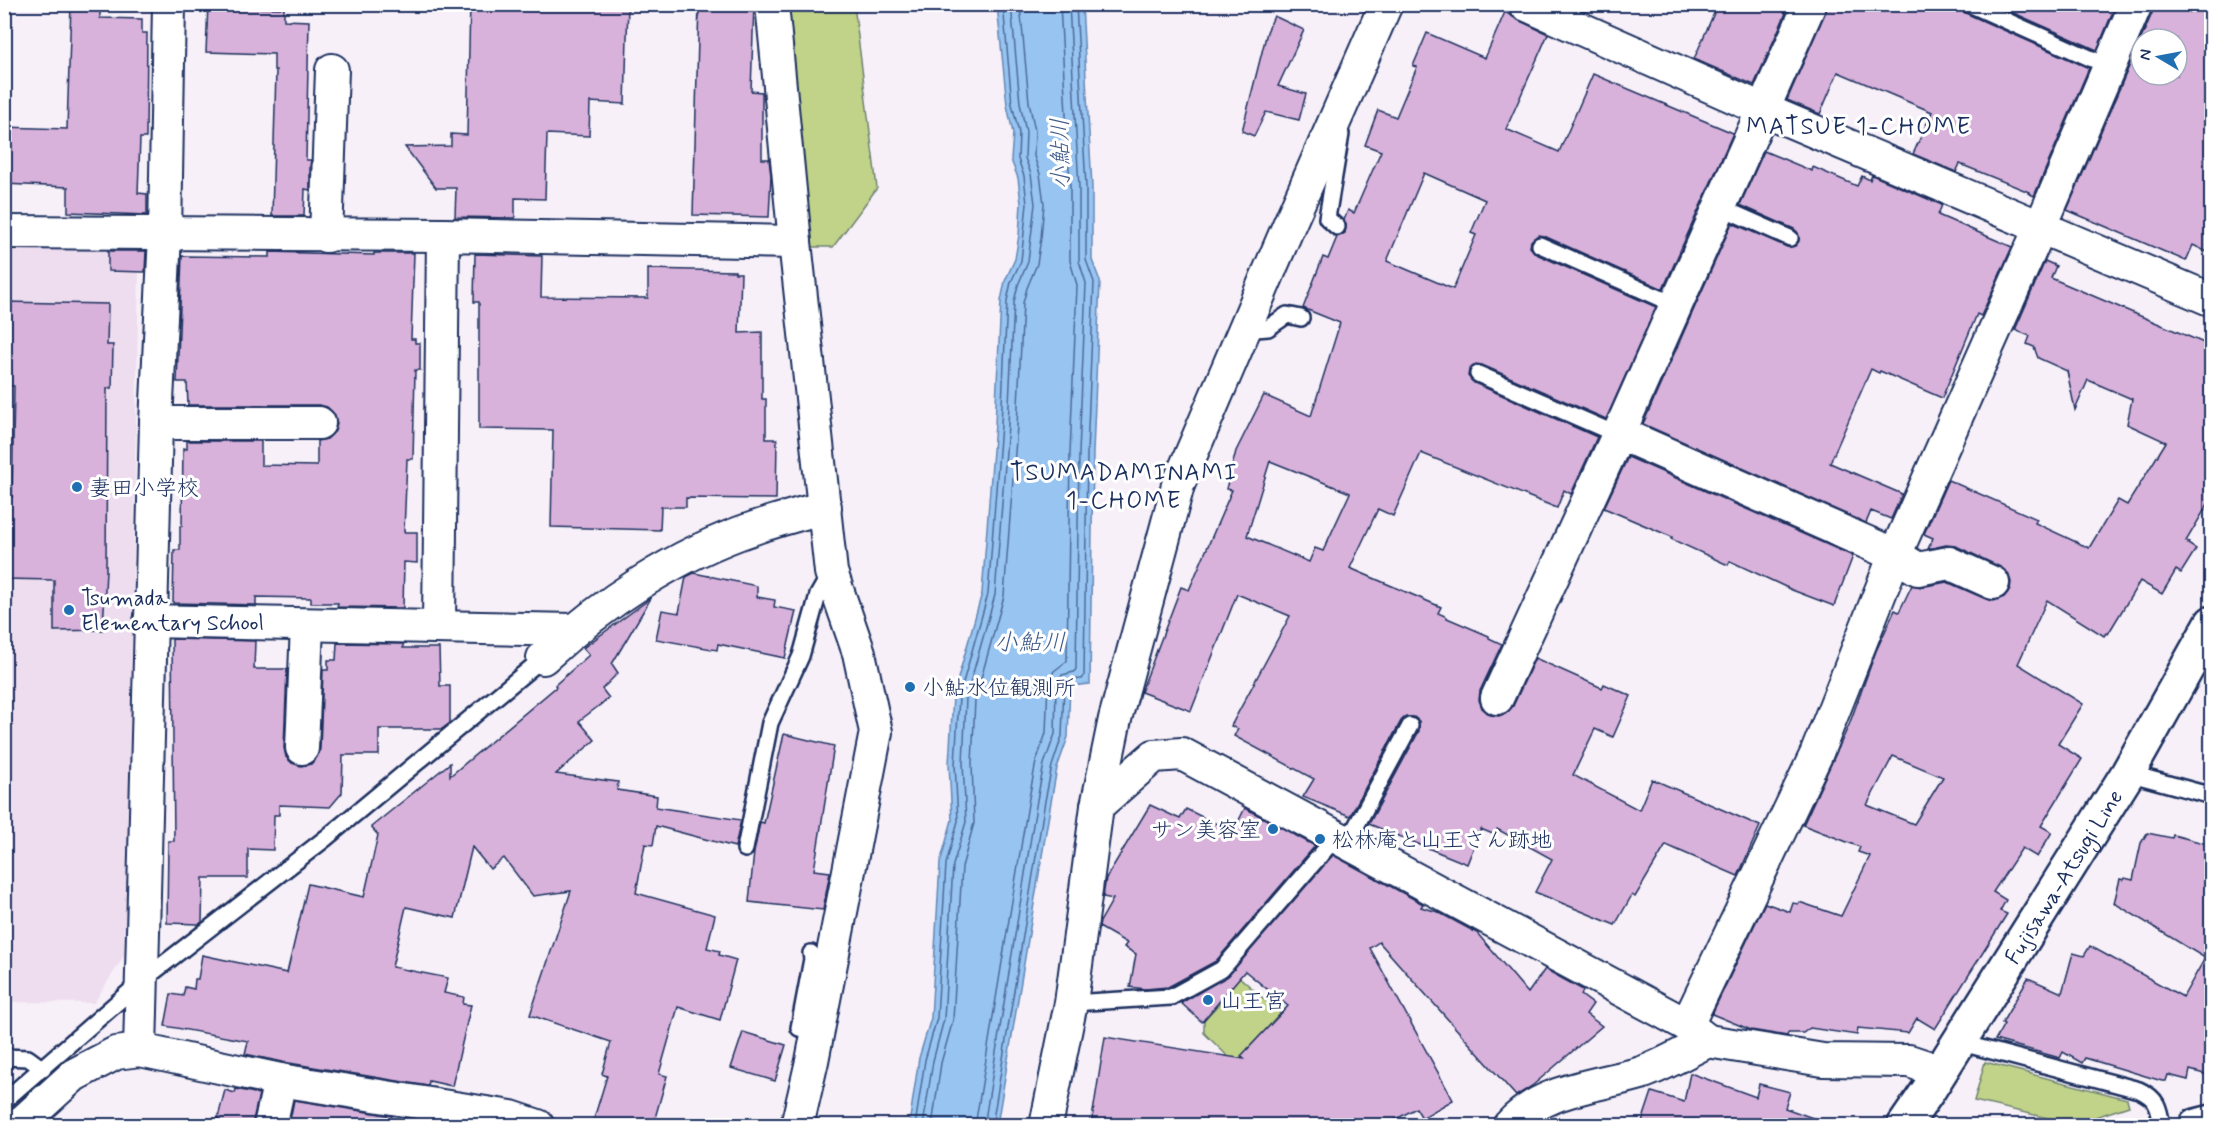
<svg xmlns="http://www.w3.org/2000/svg" width="2216" height="1130" font-family="Mynerve,'Klee One',sans-serif">
<style>
.built{fill:#eeddef}
.green{fill:#c1d388;stroke:#6e8173;stroke-width:1.5}
.water{fill:#97c4f1;stroke:#6588b6;stroke-width:1.5}
.lines{fill:none;stroke-linecap:round;stroke-linejoin:round}
.shore{stroke:#4d6b99;stroke-width:1.5}
.building{fill:#d8b2da;stroke:#1b2f5e;stroke-width:1.5;fill-rule:evenodd}
.lane-casing{stroke:#1b2f5e;stroke-width:20}
.street-casing{stroke:#1b2f5e;stroke-width:36}
.secondary-casing{stroke:#1b2f5e;stroke-width:38}
.primary-casing{stroke:#1b2f5e;stroke-width:38}
.lane{stroke:#fff;stroke-width:15}
.street{stroke:#fff;stroke-width:32}
.secondary{stroke:#fff;stroke-width:33}
.primary{stroke:#fff;stroke-width:33}
.poi-dot{fill:#1f6fb2;stroke:#fff;stroke-width:2}
.labels{text-anchor:middle;stroke-width:6;stroke-linejoin:round;paint-order:stroke}
.poi-label{font-size:22px;fill:#1b2f5e;stroke:#fff;text-anchor:start}
.street-label{font-size:22px;fill:#1b2f5e;stroke:#fff}
.neighbourhood-label{font-size:24px;letter-spacing:1.5px;fill:#1b2f5e;stroke:#fff}
.water-label{font-size:24px;font-style:italic;fill:#405c8a;stroke:#fff}
</style>
<rect width="100%" height="100%" fill="#f7f0f8"/>
<filter id="ink" filterUnits="userSpaceOnUse"><feTurbulence type="fractalNoise" baseFrequency=".0167" numOctaves="2"/><feDisplacementMap in="SourceGraphic" scale="12" xChannelSelector="R" yChannelSelector="G"/><feConvolveMatrix kernelMatrix="1 2 1 2 8 2 1 2 1" color-interpolation-filters="sRGB"/></filter>
<g filter="url(#ink)">
<polygon class="built" points="5,247 125,251 139,268 126,953 94,1003 5,1002"/>
<g class="green">
<polygon points="779,5 854,5 877,188 833,247 804,247"/>
<polygon points="1228,967 1281,1014 1248,1049 1255,1083 1204,1033 1204,1020 1227,995 1211,981"/>
<polygon points="1985,1062 2127,1099 2129,1106 2074,1124 1974,1101"/>
</g>
<polygon class="water" points="997,5 1082,5 1092,187 1092,260 1100,281 1093,453 1090,684 1070,686 1068,737 1057,768 1051,802 997,1125 909,1125 919,1058 931,1018 940,863 952,820 949,764 953,696 982,593 995,424 1001,301 1005,281 1015,259 1019,235 1021,203 1018,178 1011,160 1013,133 1007,105"/>
<g class="lines">
<g class="shore">
<polyline points="915,1126 925,1060 937,1018 946,864 958,821 955,764 959,697 988,594 1001,425 1007,301 1011,282 1021,261 1027,204 1024,176 1018,159 1019,133 1012,104 1003,4"/>
<polyline points="923,1126 933,1061 944,1019 953,865 966,822 963,763 966,698 995,595 1008,425 1014,302 1018,285 1028,262 1035,204 1031,174 1025,158 1026,132 1020,103 1011,4"/>
<polyline points="932,1126 941,1063 953,1020 962,867 974,823 972,763 975,700 1004,596 1017,426 1023,303 1027,288 1037,264 1041,238 1044,204 1040,174 1034,156 1035,131 1029,102 1020,4"/>
<polyline points="975,1126 1029,798 1036,762 1046,733 1048,681 1054,671 1067,661 1070,453 1077,285 1070,261 1070,188 1060,4"/>
<polyline points="984,1126 1037,800 1044,764 1055,734 1056,685 1062,675 1074,672 1076,669 1079,453 1086,283 1079,261 1079,188 1069,4"/>
<polyline points="992,1126 1045,801 1052,766 1062,736 1064,686 1068,680 1082,679 1084,676 1087,453 1094,282 1086,260 1086,187 1076,4"/>
</g>
</g>
<g class="building">
<polygon points="71,4 100,4 100,18 142,19 142,33 147,33 146,138 140,138 138,193 147,194 147,215 68,212 68,187 4,184 4,127 67,129"/>
<polygon points="208,4 259,4 259,8 284,8 284,20 309,21 306,160 311,160 310,166 310,190 305,189 304,216 272,216 276,70 274,70 274,54 206,52"/>
<polygon points="470,4 628,4 625,104 590,102 589,136 547,134 545,199 515,198 515,218 455,217 456,188 436,188 405,147 451,146 451,134 467,135"/>
<polygon points="699,4 754,4 751,91 762,92 762,159 769,159 771,176 769,217 693,215"/>
<polygon points="1718,4 1769,4 1786,13 1754,85 1694,59"/>
<polygon points="1828,4 1959,4 1965,13 2089,68 2034,196 2028,193 2029,192 1960,164 1956,172 1913,154 1932,112 1838,72 1820,114 1787,100 1826,11"/>
<polygon points="1994,4 2116,4 2097,50"/>
<path d="M2154 4H2211V254L2193 245 2186 261 2067 210 2153 11ZM2141 39H2177V75H2141Z"/>
<path d="M1505 12 1518 20 1548 34 1506 129 1559 152 1593 74 1733 133 1663 289 1544 236 1538 235 1531 241 1530 247 1536 254 1656 307 1606 419 1482 365 1476 364 1469 370 1468 376 1474 383 1597 437 1571 494 1564 490 1557 508 1421 453 1393 516 1378 509 1350 568 1441 607 1438 613 1447 617V618L1489 636V638L1502 644 1480 691 1479 700 1482 708 1490 715 1499 716 1508 712 1513 706 1535 658 1602 688 1604 684 1631 696 1613 737 1595 729 1573 775 1639 810 1652 779 1760 826 1738 876 1666 845 1635 897 1632 895 1615 925 1535 892 1552 859 1497 829 1495 835 1481 829 1467 864 1369 824 1419 731V721L1414 717H1405L1401 721 1350 816 1303 797 1314 779 1234 736 1238 729 1231 726 1290 616 1237 594 1191 711 1141 692 1181 587 1189 590 1232 490 1226 489 1236 451 1264 395 1311 416 1340 323 1303 308 1323 257 1328 259 1337 237 1345 233 1346 225 1344 220 1348 210 1354 213 1381 151 1365 145 1378 110 1396 117 1417 67 1413 66 1427 33 1485 58ZM1424 173 1485 200 1471 233 1476 235 1453 289 1387 261ZM1270 461 1350 493 1323 551 1315 548 1309 562 1247 536Z"/>
<polygon points="1274,16 1304,30 1278,86 1306,94 1299,120 1266,112 1254,136 1242,131 1267,32"/>
<polygon points="1764,151 1812,171 1813,167 1857,186 1862,176 1870,180 1872,175 1942,205 1938,215 2012,247 1981,316 1977,314 1942,398 1880,371 1879,373 1871,369 1830,463 1902,494 1891,519 1871,511 1866,523 1643,424 1732,223 1787,247 1795,246 1799,241 1798,233 1794,229 1740,205"/>
<polygon points="108,251 146,251 145,272 108,271"/>
<polygon points="270,252 374,255 374,253 414,253 411,339 415,339 415,343 420,343 420,370 415,370 413,459 407,459 404,532 417,532 417,563 404,562 403,608 337,607 338,603 311,603 311,598 256,597 256,605 173,603 174,550 180,550 180,526 182,526 183,448 187,449 187,441 261,441 261,465 317,466 317,441 327,439 335,431 337,424 335,415 327,407 319,405 188,405 187,382 177,382 182,256 270,257"/>
<polygon points="475,254 542,256 541,297 648,298 648,269 735,271 735,273 741,273 739,333 762,332 762,399 766,399 766,439 777,439 776,499 686,498 686,507 661,507 660,530 551,527 553,430 479,429 479,302 474,302"/>
<path d="M2045 261 2056 266 2051 278 2211 346V499L2186 541 2189 542 2188 544 2196 549 2181 573 2176 570 2162 594 2140 581 2108 634 2106 633 2104 636 2047 600 2018 664 2083 704 2058 744 2082 759 2041 826 2052 832 2037 857 2022 848 1993 892 2006 900 2000 911 2007 914 1935 1029 1917 1018 1908 1033 1858 1028 1857 1035 1810 1028 1803 1033H1788L1787 1036 1751 1030 1712 1014 1765 903 1790 912 1793 903 1798 904 1799 902 1841 916 1870 856 1858 852 1860 847 1803 825 1849 725 1876 651 1895 610 1899 612 1912 585 1921 587 1947 582 1986 599 1994 601 2004 597 2010 590 2011 582 2008 573 2000 567 1956 546 1946 545 1928 549 1933 538 1924 534 1948 480 2037 519 2035 523 2089 548 2118 500 2127 505 2166 442 2127 424 2132 399 2088 380 2075 410 2067 371 2038 358 2034 347 2027 344 2030 336 2015 330ZM1893 756 1943 777 1914 824 1867 805Z"/>
<polygon points="4,302 108,304 107,345 113,345 112,388 107,388 106,570 103,630 54,631 54,580 4,579 4,497 12,497 14,386 4,386"/>
<polygon points="1628,457 1853,556 1834,606 1792,590 1730,561 1728,565 1671,539 1672,537 1604,508"/>
<polygon points="694,573 757,586 757,597 775,600 774,607 796,611 785,658 718,644 717,650 656,639 662,610 679,613 686,577"/>
<polygon points="651,598 612,664 618,673 602,689 609,698 579,721 595,740 556,774 618,782 617,790 657,796 656,807 741,820 735,847 656,826 653,845 645,844 636,893 715,915 707,948 720,951 719,955 736,960 720,1020 678,1007 659,1074 667,1076 653,1125 592,1125 607,1076 602,1074 611,1042 530,1015 571,891 533,896 504,858 490,869 472,847 455,918 406,907 392,967 448,978 444,993 464,997 463,1004 471,1005 452,1086 429,1081 428,1086 283,1062 245,1054 248,1041 165,1026 171,994 183,996 185,987 194,989 195,979 198,979 202,955 287,973 308,884 364,897 378,835 371,827 450,763 450,776 556,687 555,685 589,655 583,648"/>
<polygon points="172,639 255,641 254,669 287,669 284,748 286,757 292,763 301,766 311,764 317,757 320,749 323,670 328,670 328,660 336,660 337,643 403,644 403,648 439,648 440,686 450,686 450,723 442,729 379,729 379,755 343,755 342,793 330,807 279,805 279,815 274,815 273,850 248,849 248,878 203,878 202,922 199,924 167,923 168,841 174,841"/>
<polygon points="784,734 834,746 814,870 830,872 823,910 749,902 754,852 760,822 764,823"/>
<polygon points="1150,805 1180,819 1186,809 1233,832 1245,808 1315,846 1216,961 1168,987 1145,989 1130,987 1136,954 1124,947 1127,943 1099,927 1100,922 1113,899 1103,897 1106,878"/>
<polygon points="2147,833 2172,838 2173,835 2211,845 2211,1076 2190,1070 2188,1080 2168,1075 2166,1081 2162,1081 2085,1058 2082,1063 2063,1052 2060,1058 1995,1040 2004,1024 2002,1023 2028,978 2062,993 2073,953 2084,956 2090,946 2183,997 2205,958 2114,903 2120,879 2124,880 2125,878 2133,880 2141,843"/>
<polygon points="1333,855 1423,904 1421,907 1438,912 1477,933 1528,993 1545,969 1583,990 1581,995 1593,1004 1586,1014 1602,1026 1532,1086 1516,1096 1379,942 1370,948 1453,1100 1422,1118 1416,1108 1386,1125 1091,1125 1105,1037 1244,1059 1241,1056 1288,1006 1245,971 1202,1022 1181,1003 1229,975"/>
<polygon points="743,1032 786,1045 775,1081 731,1068"/>
<polygon points="1690,1073 1756,1097 1759,1084 1790,1092 1785,1108 1824,1122 1823,1125 1641,1125 1652,1092 1684,1102"/>
<polygon points="236,1089 259,1094 252,1125 216,1125 225,1090 235,1093"/>
<polygon points="294,1100 392,1116 389,1125 289,1125"/>
</g>
<g class="lines">
<defs>
<g id="lane">
<polyline points="1969,4 2110,67"/>
<polyline points="1720,207 1790,238"/>
<polyline points="1337,227 1327,218 1341,134"/>
<polyline points="1540,245 1676,305"/>
<polyline points="1244,330 1268,328 1287,315 1301,318"/>
<polyline points="1478,374 1618,435"/>
<polyline points="2128,773 2212,796"/>
<polyline points="745,849 770,723 801,656 818,595 830,574"/>
<polyline points="811,953 812,959 799,1028 818,1033"/>
<polyline points="1071,1003 1171,997 1222,969 1336,837 1354,830 1410,726"/>
<path d="M1958 1042 2139 1090C2157 1098 2159 1107 2162 1126"/>
<polyline points="4,1057 28,1058 43,1069"/>
<polyline points="4,1101 143,980 326,838 543,658"/>
</g>
<g id="street">
<polyline points="772,4 795,242 831,572 859,653 876,732 812,1061 797,1126"/>
<polyline points="1525,4 1764,110 2212,300"/>
<polyline points="4,232 443,235 795,242"/>
<polyline points="326,236 332,70"/>
<polyline points="156,423 319,423"/>
<polyline points="1619,433 1895,555 1918,569 1949,563 1993,583"/>
<polyline points="150,621 574,630"/>
<polyline points="439,626 443,235"/>
<path d="M543 658C603 603 676 554 754 528 777 520 801 514 825 507"/>
<polyline points="1497,698 1619,433 1810,4"/>
<polyline points="302,748 307,625"/>
<path d="M1097 806 1154 756 1182 754 1687 1025 1708 1041C1687 1051 1664 1065 1641 1073 1597 1086 1541 1089 1509 1126"/>
<polyline points="1687,1025 1816,755 1895,555 2041,226 2136,4"/>
<polyline points="1708,1041 1823,1060 1909,1061 1939,1071"/>
<polyline points="140,1050 156,423 165,234 169,4"/>
<polyline points="18,1126 74,1075 116,1053 140,1050 280,1080 511,1117 538,1126"/>
<polyline points="270,1126 280,1080"/>
<polyline points="1046,1126 1071,1003 1097,806 1115,719 1178,485 1289,225 1386,4"/>
</g>
<polyline id="secondary" points="2196,1126 2212,1122"/>
<g id="primary">
<path id="s1" d="M1904 1126 1930 1088 2128 773 2212 623"/>
</g>
</defs>
<use href="#lane" class="lane-casing"/>
<use href="#street" class="street-casing"/>
<use href="#secondary" class="secondary-casing"/>
<use href="#primary" class="primary-casing"/>
<use href="#lane" class="lane"/>
<use href="#street" class="street"/>
<use href="#secondary" class="secondary"/>
<use href="#primary" class="primary"/>
</g>
</g>
<g class="poi-dot">
<circle cx="77" cy="487" r="6"/>
<circle cx="69" cy="610" r="6"/>
<circle cx="910" cy="687" r="6"/>
<circle cx="1273" cy="829" r="6"/>
<circle cx="1320" cy="839" r="6"/>
<circle cx="1208" cy="1000" r="6"/>
</g>
<g class="labels">
<g class="poi-label">
<text x="89" y="495">妻田小学校</text>
<text x="81" y="605">Tsumada<tspan x="81" dy="25">Elementary School</tspan></text>
<text x="922" y="695">小鮎水位観測所</text>
<text x="1261" y="837" text-anchor="end">サン美容室</text>
<text x="1332" y="847">松林庵と山王さん跡地</text>
<text x="1220" y="1008">山王宮</text>
</g>
<g class="street-label">
<text dy="8" stroke="none"><textPath href="#s1" startOffset="296">Fujisawa-Atsugi Line</textPath></text>
</g>
<g class="neighbourhood-label">
<text x="1859" y="134">MATSUE 1-CHOME</text>
<text x="1124" y="480">TSUMADAMINAMI<tspan x="1124" dy="28">1-CHOME</tspan></text>
</g>
<g class="water-label">
<text transform="translate(1060 154) rotate(-91)" y="8">小鮎川</text>
<text x="1030" y="650">小鮎川</text>
</g>
</g>
<rect width="2216" height="1130" fill="none" stroke="#fff" stroke-width="24"/>
<rect x="12" y="12" width="2192" height="1106" fill="none" stroke="#1b2f5e" stroke-width="2" filter="url(#ink)"/>
<g transform="translate(2159 57) rotate(280)"><circle r="28" fill="#ffffff" stroke="#a4acbf" stroke-width="1.5"/>
<path d="M0-4.5L10 22L0 15L-10 22Z" fill="#1f6fb2"/>
<text y="-9" font-size="16" font-weight="bold" text-anchor="middle" fill="#1b2f5e">N</text>
</g>
</svg>
